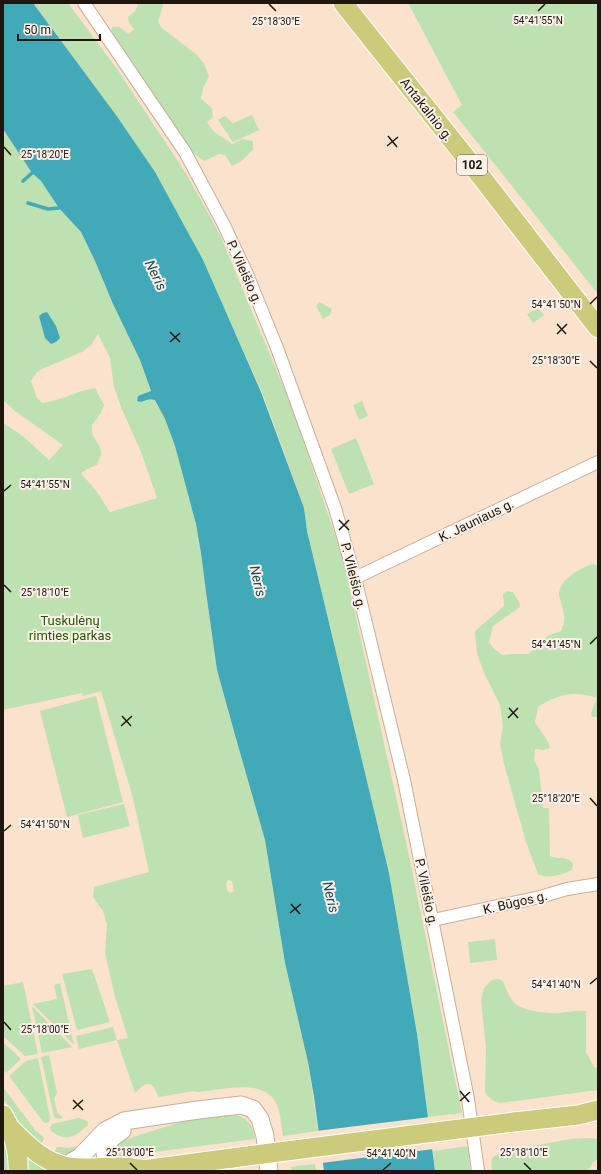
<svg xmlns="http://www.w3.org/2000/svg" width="601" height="1174" font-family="Roboto,sans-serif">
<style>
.green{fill:#bde1b1;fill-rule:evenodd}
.water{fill:#41a9b7}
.pier{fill:#fbe2cd}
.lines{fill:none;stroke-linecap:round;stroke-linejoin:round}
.stream{stroke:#41a9b7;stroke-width:3.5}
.street-casing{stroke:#c7af9b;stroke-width:14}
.secondary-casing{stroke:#c7af9b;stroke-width:19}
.primary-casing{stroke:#fff;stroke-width:21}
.street{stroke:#fff;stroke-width:12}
.secondary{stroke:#fff;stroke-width:17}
.primary{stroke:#cbcb7b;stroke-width:19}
.primary-bridge-casing{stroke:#fff;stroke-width:21;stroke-linecap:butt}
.primary-bridge{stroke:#cbcb7b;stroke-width:19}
.ticks{fill:none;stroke:#1f170f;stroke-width:1.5}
.labels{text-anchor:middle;stroke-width:4;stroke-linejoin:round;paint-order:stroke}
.shield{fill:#fdf2ea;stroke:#625951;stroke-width:1}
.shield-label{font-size:12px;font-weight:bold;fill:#1f170f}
.street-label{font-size:13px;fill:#1f170f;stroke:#fdf2ea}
.park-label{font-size:13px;fill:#225901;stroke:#fdf2ea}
.water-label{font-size:14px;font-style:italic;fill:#1e4c52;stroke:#fdf2ea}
.ticks-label{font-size:10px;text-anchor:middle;fill:#1f170f;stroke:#fdf2ea;stroke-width:4;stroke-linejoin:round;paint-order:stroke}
</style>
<rect width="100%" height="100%" fill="#fbe2cd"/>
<g class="green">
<polygon points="33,3 68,3 117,69 187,175 220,235 293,410 343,559 408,851 462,1113 428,1117 417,1034 389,873 307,531 304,508 288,463 262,392 236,335 116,115"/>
<path d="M136 3H162L163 5 158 22 162 28 197 55 204 64 209 76 203 88 201 99 212 108 213 117 207 122C212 133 223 137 232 144L242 139 253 141V150L240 162 232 166 225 155 219 154 204 161 193 153 111 36 112 27H119L129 34 134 29 129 23 128 17 135 11 138 6Z"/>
<polygon points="408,3 598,3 598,294 453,112 462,105"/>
<polygon points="252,115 259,130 233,142 218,120 225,116 233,123"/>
<path d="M3 129 32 173 41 181 60 208 81 232 95 261 113 304 140 360 151 392 138 396 143 402 150 398 155 399 165 419 175 446 196 524 201 553 206 592 217 670 235 735 265 840 285 963 308 1062 318 1131 283 1136C281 1126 281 1114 277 1105 266 1077 222 1090 198 1092L193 1091 159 1097C157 1094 156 1091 154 1088 149 1078 140 1088 135 1093L117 1040 79 1049 76 1036 113 1027 117 1040 128 1038 115 997 105 953 107 924 103 911 93 897 94 887 149 872 133 798 101 691 83 696 82 693 3 710V423L24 437 49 460 63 445 15 411 3 400ZM47 312 45 338 43 313ZM98 334 110 358 114 387 121 407 141 452 157 498 110 512 97 492 81 473 89 468 97 465 101 454 100 447 92 434V425L101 413 104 405 95 388C77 391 60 401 42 403L37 398 31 381 37 372 42 369 82 352 91 345ZM228 880 232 881 234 891 230 893 227 890 226 883Z"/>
<polygon points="319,302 332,309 330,315 323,319 316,306"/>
<polygon points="538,307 544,315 533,323 527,314"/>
<polygon points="362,401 368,416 359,420 353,405"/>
<polygon points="356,438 374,484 349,494 331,449"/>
<path d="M593 564 598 566V717H592L591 713 597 698C575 690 557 694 538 707L535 722C539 730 549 740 550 748L544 750 535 749 534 760 539 769 543 808H549L550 856C560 860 564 855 573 863L572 870C562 875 547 879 538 874L526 842 504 764 500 744 503 726 500 705 485 675 477 654 475 631 504 606 503 594 507 591 513 592 519 602 520 607 493 626 489 642 494 649 502 655 512 654H528L542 643 547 636 561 631C566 620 565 615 561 603 561 600 559 597 559 594 560 579 580 568 593 564Z"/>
<polygon points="96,696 123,802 67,817 40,711"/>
<polygon points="124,804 130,826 83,838 78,815"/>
<polygon points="495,939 497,960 470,963 468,942"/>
<polygon points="92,969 110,1022 77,1030 62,974"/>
<path d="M498 979 503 981C506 989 510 1000 517 1005 527 1012 546 1013 558 1013 567 1013 576 1010 586 1011V1052L594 1067 598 1068V1090L500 1103C492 1101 490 1099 485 1092L486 1048 481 1000 484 988 492 980Z"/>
<polygon points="23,982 38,1054 25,1056 3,1036 3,986"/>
<polygon points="60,983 74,1045 33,1004 57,999 54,985"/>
<polygon points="32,1006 72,1047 42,1053"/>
<polygon points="3,1042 21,1059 6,1073 3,1069"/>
<polygon points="49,1055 57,1093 54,1098 57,1112 63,1118 58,1119 54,1117 41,1057"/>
<polygon points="38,1058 50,1118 49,1122 44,1123 9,1076 26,1061"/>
<polygon points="3,1087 35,1130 44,1138 40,1148 21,1128 14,1113 3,1099"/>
<path d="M231 1114C246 1116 253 1124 255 1139L154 1152 118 1154 116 1153V1148L117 1145 124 1141 136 1136 188 1120Z"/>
<path d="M78 1118 83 1119 88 1122V1125C74 1137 68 1143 51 1131L50 1128 52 1124Z"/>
<polygon points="3,1134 13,1171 3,1171"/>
<path d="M590 1138 598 1139V1159L593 1162 588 1171H492C491 1159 490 1157 502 1152L570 1139Z"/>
<polygon points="77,1146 79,1148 66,1158 52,1156 57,1147 69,1148"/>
<polygon points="469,1146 470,1171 435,1171 433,1151"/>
<polygon points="31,1159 58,1171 27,1171 28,1162"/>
<polygon points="315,1164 316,1171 292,1171 291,1167"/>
</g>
<g class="water">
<path d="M3 3H33L116 115 155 172 203 260 261 392 304 508 307 531 389 873 417 1034 435 1171H324L314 1097 308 1062 285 963 265 840 235 735 217 670 206 592 201 553 196 524 175 446 165 419 155 400C146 397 144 404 137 401L138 396 151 391 140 360 113 304 95 261 81 232 59 208 41 181 32 173 3 129Z"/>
<polygon points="47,312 56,326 60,338 56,342 51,344 45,338 39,316 43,313"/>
</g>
<polygon class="pier" points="430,1117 434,1149 321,1163 316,1131"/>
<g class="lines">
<g class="stream">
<polyline points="23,181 32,173"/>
<polyline points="28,203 48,209 59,208"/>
</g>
<defs>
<g id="street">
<polyline points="84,3 185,152 224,225 247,274 277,348 335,508 355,578 404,780 468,1099 478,1171"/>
<polyline points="355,578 598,462"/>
<polyline points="433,920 540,897 567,889 598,884"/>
</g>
<g id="secondary">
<path d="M122 1131C112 1137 100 1146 107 1159L123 1167"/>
<polyline points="65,1166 80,1157 105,1131 124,1121 198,1110 241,1105 253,1109 260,1119 265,1136 269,1171"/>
</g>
<g id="primary">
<polyline points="343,3 479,174 598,328"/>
<path d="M3 1115C13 1132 19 1151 18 1171"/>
<polyline points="514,1122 578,1115 598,1110"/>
<path d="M11 1129C24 1142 38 1156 55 1163 76 1172 100 1166 122 1167 128 1167 135 1169 141 1169"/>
<polyline points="135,1171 232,1158"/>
</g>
</defs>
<use href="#street" class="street-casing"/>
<use href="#secondary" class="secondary-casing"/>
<use href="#primary" class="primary-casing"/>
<use href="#street" class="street"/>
<use href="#secondary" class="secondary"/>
<use href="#primary" class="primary"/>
<defs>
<polyline id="primary-bridge" points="232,1158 514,1122"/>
</defs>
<use href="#primary-bridge" class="primary-bridge-casing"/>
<use href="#primary-bridge" class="primary-bridge"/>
</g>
<path class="ticks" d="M269 4 276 11M538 11 545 4M388 136 397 147M387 146 398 137M4 147 11 155M590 304 597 297M557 324 566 334M170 332 180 342M557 334 567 324M170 342 180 333M590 361 597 368M4 491 11 485M339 520 349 530M339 530 349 520M4 585 11 592M590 644 597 637M509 708 518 718M122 716 131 726M508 718 518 708M121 726 132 716M590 798 597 806M4 831 11 825M291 904 300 914M290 913 301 904M590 984 597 978M4 1022 11 1030M460 1091 469 1102M73 1100 83 1110M460 1101 470 1092M73 1109 83 1100M130 1163 137 1170M524 1163 531 1170M383 1170 391 1163"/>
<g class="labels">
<rect class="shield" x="457" y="155" width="30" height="20" rx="3"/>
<g class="shield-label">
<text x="472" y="169">102</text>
</g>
<g class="street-label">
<text transform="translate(427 109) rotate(52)" y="5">Antakalnio g.</text>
<text transform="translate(245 272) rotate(66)" y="5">P. Vileišio g.</text>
<text transform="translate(476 520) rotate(-26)" y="5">K. Jauniaus g.</text>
<text transform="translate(354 576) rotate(76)" y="5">P. Vileišio g.</text>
<text transform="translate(427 892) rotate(78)" y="5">P. Vileišio g.</text>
<text transform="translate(515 902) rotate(-13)" y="5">K. Būgos g.</text>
</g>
<g class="park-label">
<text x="70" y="625">Tuskulėnų<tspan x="70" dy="15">rimties parkas</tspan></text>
</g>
<g class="water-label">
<text transform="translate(156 275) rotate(64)" y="5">Neris</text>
<text transform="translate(258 581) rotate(77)" y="5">Neris</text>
<text transform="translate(331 897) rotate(77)" y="5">Neris</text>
</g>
</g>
<g class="ticks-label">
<text x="538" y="24">54°41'55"N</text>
<text x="276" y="25">25°18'30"E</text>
<text x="45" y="158">25°18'20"E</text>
<text x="556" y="308">54°41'50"N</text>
<text x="556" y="364">25°18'30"E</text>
<text x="45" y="488">54°41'55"N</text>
<text x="45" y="596">25°18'10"E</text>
<text x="556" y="648">54°41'45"N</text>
<text x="556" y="802">25°18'20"E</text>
<text x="45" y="828">54°41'50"N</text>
<text x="556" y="988">54°41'40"N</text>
<text x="45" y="1033">25°18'00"E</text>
<text x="130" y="1156">25°18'00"E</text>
<text x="524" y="1156">25°18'10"E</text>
<text x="391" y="1157">54°41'40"N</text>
</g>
<rect width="601" height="1174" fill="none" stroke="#1f170f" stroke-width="8"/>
<path d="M18 34v6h82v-6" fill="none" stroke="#1f170f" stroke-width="2"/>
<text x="24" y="34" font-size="12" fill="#1f170f" stroke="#fdf2ea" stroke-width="3" paint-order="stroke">50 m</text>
</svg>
